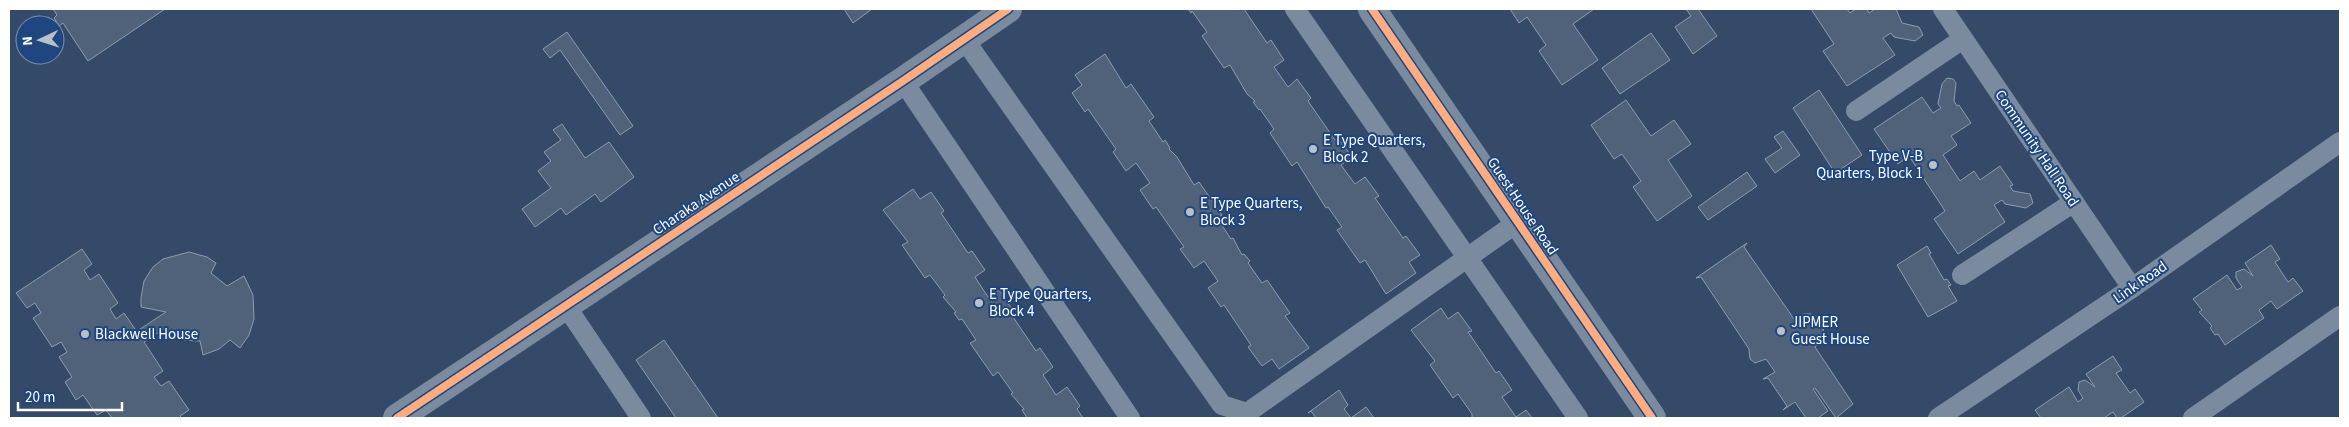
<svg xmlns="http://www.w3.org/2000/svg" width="2349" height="427" font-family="'Source Sans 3',sans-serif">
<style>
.building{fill:#50627a;stroke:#8e9bae}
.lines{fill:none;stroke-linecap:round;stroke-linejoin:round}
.service{stroke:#7a8a9f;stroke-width:20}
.minor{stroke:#7a8a9f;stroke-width:28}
.cycleway-casing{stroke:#1f467e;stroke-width:11}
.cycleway{stroke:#ffac80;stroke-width:8}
.poi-dot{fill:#b8c0ca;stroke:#1f467e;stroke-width:2}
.labels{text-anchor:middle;stroke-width:4;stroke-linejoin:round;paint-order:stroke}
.poi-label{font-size:15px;fill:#fff;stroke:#1f467e;text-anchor:start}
.street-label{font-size:15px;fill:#fff;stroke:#1f467e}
</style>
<rect width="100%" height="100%" fill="#354a68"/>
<g class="building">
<polygon points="53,9 165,9 88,61 63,23 59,26 54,18 57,15"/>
<polygon points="844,9 872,9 853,23"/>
<polygon points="1188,9 1244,9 1267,43 1271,40 1284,60 1274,67 1288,87 1297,79 1311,98 1308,101 1335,140 1338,138 1352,157 1341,165 1355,184 1365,177 1379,196 1375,198 1403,238 1406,236 1420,255 1409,262 1416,273 1386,294 1365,260 1360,263 1337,230 1342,227 1328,207 1326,208 1297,162 1292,166 1270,133 1274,129 1260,109 1259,110 1253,102 1255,101 1247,94 1230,65 1224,68 1202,36 1207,32 1192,11 1191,13"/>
<polygon points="1510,9 1594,9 1573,24 1598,60 1562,85 1539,51 1546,45 1527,17 1519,23"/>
<polygon points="1686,9 1698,9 1717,36 1693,54 1675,27 1691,16"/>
<polygon points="1811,9 1847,9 1850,13 1856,9 1867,9 1869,13 1875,9 1896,9 1902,23 1919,27 1923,35 1915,41 1894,37 1891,33 1883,38 1895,55 1847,86 1823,51 1834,44"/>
<polygon points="567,32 633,126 620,135 560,50 550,58 543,49"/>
<polygon points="1651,33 1670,60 1620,94 1602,68"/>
<polygon points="1105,54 1126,88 1131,84 1154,117 1149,121 1163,142 1165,140 1170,148 1169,149 1177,157 1194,185 1199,182 1222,215 1217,218 1231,239 1233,238 1242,255 1244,254 1250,261 1248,263 1262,283 1267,280 1290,313 1285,316 1309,348 1279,369 1272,359 1262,366 1248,347 1251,345 1224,305 1221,307 1208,288 1218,281 1204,261 1194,268 1180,249 1184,247 1156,207 1153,209 1140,190 1150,183 1136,163 1126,171 1113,152 1116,149 1088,109 1085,112 1072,93 1082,85 1075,75"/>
<polygon points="1947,78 1953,79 1956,83 1954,101 1957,106 1959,105 1971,123 1951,136 1957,145 1943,155 1960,181 1974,171 1980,180 2000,166 2013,185 2010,186 2013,191 2030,194 2033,203 2026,208 2005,204 2002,200 1994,205 2005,222 1958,254 1934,219 1945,211 1909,156 1898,164 1874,129 1922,97 1933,113 1941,108 1938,104 1942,84"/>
<polygon points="1819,90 1862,155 1835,173 1793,108"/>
<polygon points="1626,100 1651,136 1674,120 1691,144 1668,160 1692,196 1657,221 1633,187 1641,181 1622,154 1614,159 1591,125"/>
<polygon points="562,124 585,158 609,142 634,177 601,202 595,194 566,215 561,208 535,227 522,209 551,188 538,171 551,161 544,152 561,140 553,130"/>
<polygon points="1783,131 1800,155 1775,173 1765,159 1782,148 1774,137"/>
<polygon points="1747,172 1757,186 1708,220 1698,207"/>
<polygon points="913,189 920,199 931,192 944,211 941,213 968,253 972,251 985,270 975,277 988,297 999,290 1012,309 1009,311 1036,351 1040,348 1053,367 1043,375 1056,395 1067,387 1080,406 1077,409 1083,418 1027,418 1022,410 1024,409 1011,394 1013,393 998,372 993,376 970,343 976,340 962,319 959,320 954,313 956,312 943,297 945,295 930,275 925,278 902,245 908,242 883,210"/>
<polygon points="1747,243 1744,247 1794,319 1804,314 1811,314 1819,318 1823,324 1824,337 1815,347 1853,404 1836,418 1815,388 1813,389 1828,411 1818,418 1806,418 1795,402 1783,410 1787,406 1768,378 1763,379 1775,372 1766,359 1755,363 1750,359 1749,349 1701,277 1696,278"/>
<polygon points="2271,245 2280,259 2275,262 2288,282 2293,278 2303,291 2277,309 2271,301 2259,310 2264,318 2225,345 2218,334 2215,335 2210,328 2212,326 2199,312 2202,310 2193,299 2227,275 2237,290 2242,287 2236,278 2236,272 2244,269 2253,276 2245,263"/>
<polygon points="1927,246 1931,253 1929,254 1944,280 1947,279 1951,285 1948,286 1957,301 1928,317 1897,265"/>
<polygon points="82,249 92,264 84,270 90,280 99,274 118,303 110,309 116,319 124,313 135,329 126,334 128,337 166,312 141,307 141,298 144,281 153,267 163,259 189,252 207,257 216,263 211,273 227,286 244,276 253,295 254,319 249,335 240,348 230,340 219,349 203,355 200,341 182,340 173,335 166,327 144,342 163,371 154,377 161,386 169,381 189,410 180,416 182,418 112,418 106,410 97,415 83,395 76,400 65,382 72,377 59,357 67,352 61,342 52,347 33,318 41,313 35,303 27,308 16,293"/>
<polygon points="1441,308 1448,319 1458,312 1472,331 1468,332 1496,373 1499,371 1512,390 1502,397 1516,417 1526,410 1532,418 1472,418 1472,414 1458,394 1453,398 1430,365 1435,361 1411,330"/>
<polygon points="664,340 718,418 676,418 636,360"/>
<polygon points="2113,356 2122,370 2116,373 2130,393 2135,389 2144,402 2121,418 2117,418 2113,412 2104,418 2041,418 2035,410 2069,387 2078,402 2083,398 2078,390 2079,382 2085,380 2095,387 2086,374"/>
<polygon points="1339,390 1348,405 1344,409 1351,418 1366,407 1374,418 1316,418 1311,411 1308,413"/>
</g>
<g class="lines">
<g class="service">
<polyline points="1295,9 1578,418"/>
<polyline points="1943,9 2132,288"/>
<polyline points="964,39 1222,405 1247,413 1518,222"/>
<polyline points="903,81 1130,418"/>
<polyline points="1856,111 1963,39"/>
<polyline points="1962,275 2074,202"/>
<polyline points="566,306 641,418"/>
<polyline points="1938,418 2132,288 2340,142"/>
<polyline points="2193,418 2340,316"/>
</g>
<g class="minor">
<polyline points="1372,9 1652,418"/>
<polyline points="397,418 903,81 1008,9"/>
</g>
<defs>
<g id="cycleway">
<polyline points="1372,9 1652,418"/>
<polyline points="397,418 903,81 1008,9"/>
</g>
</defs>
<use href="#cycleway" class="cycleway-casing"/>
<use href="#cycleway" class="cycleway"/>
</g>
<g class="poi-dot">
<circle cx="1313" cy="149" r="5"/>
<circle cx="1933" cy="165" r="5"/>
<circle cx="1190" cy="212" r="5"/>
<circle cx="979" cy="303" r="5"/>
<circle cx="1781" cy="331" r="5"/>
<circle cx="85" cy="334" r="5"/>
</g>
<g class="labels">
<g class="poi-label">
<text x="1323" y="145">E Type Quarters,<tspan x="1323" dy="17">Block 2</tspan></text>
<text x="1923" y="161" text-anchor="end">Type V-B<tspan x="1923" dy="17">Quarters, Block 1</tspan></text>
<text x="1200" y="208">E Type Quarters,<tspan x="1200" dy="17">Block 3</tspan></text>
<text x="989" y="299">E Type Quarters,<tspan x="989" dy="17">Block 4</tspan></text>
<text x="1791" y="327">JIPMER<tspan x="1791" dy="17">Guest House</tspan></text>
<text x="95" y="339">Blackwell House</text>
</g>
<g class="street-label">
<text transform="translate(2037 148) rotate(56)" y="5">Community Hall Road</text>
<text transform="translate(696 203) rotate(-34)" y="5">Charaka Avenue</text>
<text transform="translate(1523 206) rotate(56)" y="5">Guest House Road</text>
<text transform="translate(2140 282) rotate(-35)" y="5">Link Road</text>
</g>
</g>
<rect width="2349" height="427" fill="none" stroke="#ffffff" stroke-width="20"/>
<g transform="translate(40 40) rotate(266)"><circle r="24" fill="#1f467e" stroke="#7990b2"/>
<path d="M0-4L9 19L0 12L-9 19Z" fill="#b8c0ca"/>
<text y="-8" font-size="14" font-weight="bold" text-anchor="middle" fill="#ffffff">N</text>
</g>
<path d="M18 402v8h104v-8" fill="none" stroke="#ffffff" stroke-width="2.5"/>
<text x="25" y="402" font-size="15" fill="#ffffff" stroke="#1f467e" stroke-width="4" paint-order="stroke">20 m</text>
</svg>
